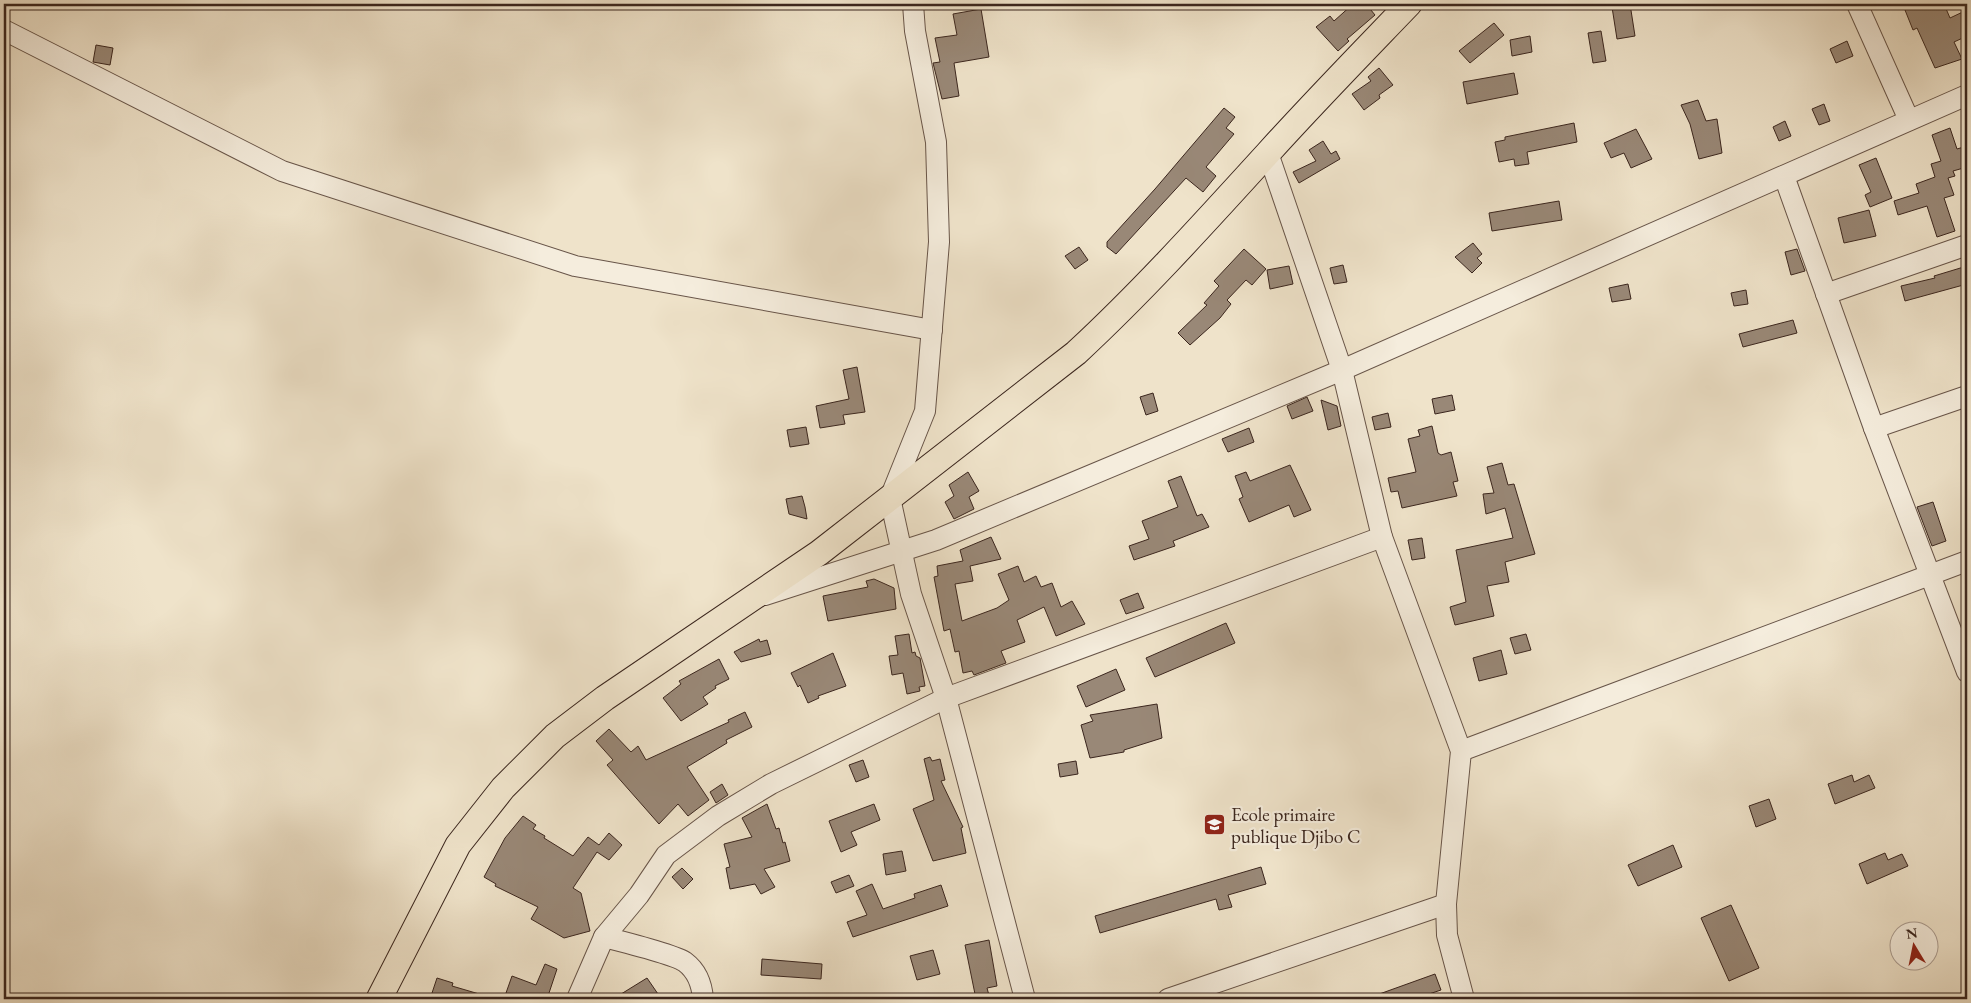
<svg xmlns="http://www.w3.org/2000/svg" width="1971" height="1003" font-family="'EB Garamond',serif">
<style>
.building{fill:#987;stroke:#3b261e}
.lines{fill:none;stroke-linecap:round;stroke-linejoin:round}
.minor-casing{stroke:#685549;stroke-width:22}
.major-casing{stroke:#3b261e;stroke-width:27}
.minor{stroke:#f5eddd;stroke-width:20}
.major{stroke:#efe3ca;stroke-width:25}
.labels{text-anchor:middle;stroke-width:4.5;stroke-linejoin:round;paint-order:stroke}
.poi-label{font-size:19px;fill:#3b261e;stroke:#f5eddd;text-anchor:start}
</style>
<rect width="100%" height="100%" fill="#efe3ca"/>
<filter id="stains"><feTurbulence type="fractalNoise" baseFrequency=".004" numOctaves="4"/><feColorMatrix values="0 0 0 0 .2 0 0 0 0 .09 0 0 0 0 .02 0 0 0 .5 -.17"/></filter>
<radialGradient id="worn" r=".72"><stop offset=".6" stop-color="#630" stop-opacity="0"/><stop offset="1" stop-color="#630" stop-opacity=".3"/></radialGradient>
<g class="building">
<polygon points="1353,4 1366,4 1375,15 1347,39 1349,41 1338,51 1316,27 1330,16 1334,21"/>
<polygon points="1630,4 1635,36 1617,39 1612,7"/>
<polygon points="1920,4 1944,4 1950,18 1967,10 1967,36 1954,42 1962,59 1935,68 1917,28 1913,30 1905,10"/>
<polygon points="981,9 989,57 954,63 959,96 942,99 933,63 940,62 935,38 957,35 953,14"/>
<polygon points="1494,23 1504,35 1470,63 1459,51"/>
<polygon points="1601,31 1606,61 1593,63 1588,33"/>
<polygon points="1530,36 1532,52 1512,56 1510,40"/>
<polygon points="1847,41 1853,56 1836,63 1830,49"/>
<polygon points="96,45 113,48 110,65 93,62"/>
<polygon points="1379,68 1393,85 1379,95 1380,98 1364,110 1352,94 1371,81 1368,77"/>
<polygon points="1514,73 1518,94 1467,104 1463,82"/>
<polygon points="1698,100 1706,121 1717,119 1722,153 1699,159 1690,124 1681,105"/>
<polygon points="1824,104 1830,121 1819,125 1812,109"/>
<polygon points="1224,108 1235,117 1226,128 1234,134 1206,167 1216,176 1203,192 1186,178 1116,254 1107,247 1107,242 1155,189"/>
<polygon points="1785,121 1791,136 1779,141 1773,127"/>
<polygon points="1574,123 1577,142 1527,152 1529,164 1515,166 1514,159 1499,162 1495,142 1505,140 1505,137"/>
<polygon points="1950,128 1957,149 1967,146 1967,167 1953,171 1955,176 1948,178 1954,195 1944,198 1955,231 1937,237 1927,206 1898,215 1894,201 1919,193 1916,184 1935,177 1931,164 1941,161 1932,135"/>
<polygon points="1636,129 1652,159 1631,168 1624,153 1611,158 1604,143"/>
<polygon points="1323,141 1331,154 1336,151 1340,159 1299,183 1293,172 1316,161 1309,150"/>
<polygon points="1876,158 1892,198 1870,207 1865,195 1871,192 1859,165"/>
<polygon points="1559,201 1562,220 1492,231 1489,213"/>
<polygon points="1869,210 1876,236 1844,243 1838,218"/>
<polygon points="1473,243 1482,254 1477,258 1482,263 1472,273 1455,257"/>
<polygon points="1079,247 1088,260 1075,269 1065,256"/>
<polygon points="1244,249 1266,269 1252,285 1246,280 1227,300 1231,304 1220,318 1190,345 1178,333 1207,305 1204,303 1219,286 1214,281"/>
<polygon points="1797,249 1805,271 1791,275 1785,252"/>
<polygon points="1343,265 1347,282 1334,284 1330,268"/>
<polygon points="1289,266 1293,284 1270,289 1267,270"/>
<polygon points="1967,266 1967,284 1905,301 1901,286 1935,278 1934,276"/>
<polygon points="1628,284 1631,299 1612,302 1609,288"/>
<polygon points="1746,290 1748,304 1734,306 1731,293"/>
<polygon points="1793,320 1797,333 1743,347 1739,334"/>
<polygon points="857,367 865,412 843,415 845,424 820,428 816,406 849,399 843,370"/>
<polygon points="1153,393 1158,411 1146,415 1140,397"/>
<polygon points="1452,395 1455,410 1435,414 1432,399"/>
<polygon points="1307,397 1313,411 1292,419 1287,406"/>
<polygon points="1321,400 1337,406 1341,426 1328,430"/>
<polygon points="1388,413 1391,427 1375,430 1372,417"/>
<polygon points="1432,426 1438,453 1441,455 1451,452 1458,481 1453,482 1457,496 1402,508 1398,491 1391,492 1388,478 1416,472 1408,439 1420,436 1418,430"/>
<polygon points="806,427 809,444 790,447 787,430"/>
<polygon points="1249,428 1254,442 1228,452 1222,439"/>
<polygon points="1502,463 1508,485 1514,484 1535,554 1505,562 1509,582 1487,586 1494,616 1455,625 1450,607 1466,602 1456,550 1513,538 1505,508 1486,514 1483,494 1494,493 1487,467"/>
<polygon points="1290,465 1311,510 1294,517 1289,505 1249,522 1239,499 1243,497 1235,476 1246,472 1250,481"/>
<polygon points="968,472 979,491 969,497 974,509 954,519 945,502 954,496 949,485"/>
<polygon points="1181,476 1197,516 1202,514 1209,527 1173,541 1175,546 1134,560 1129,546 1149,539 1142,521 1178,507 1168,481"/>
<polygon points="802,496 805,507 807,519 789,514 786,499"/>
<polygon points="1933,502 1946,541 1932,546 1917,507"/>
<polygon points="991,537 1001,559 970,566 973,581 955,584 962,621 997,608 1009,600 998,574 1018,566 1024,582 1036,576 1041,587 1052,583 1061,607 1072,601 1085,624 1056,636 1044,607 1017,620 1025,642 1001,651 1006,663 974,675 972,671 963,673 959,651 955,652 950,629 944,631 934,577 938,576 937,566 963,561 960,550"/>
<polygon points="1422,538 1425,558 1412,560 1408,540"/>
<polygon points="874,579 894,588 896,609 828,621 823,596 868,587 866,581"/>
<polygon points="1138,593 1144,608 1126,614 1120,600"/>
<polygon points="1226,623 1235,643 1155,677 1146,658"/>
<polygon points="909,634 912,653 915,652 916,656 920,658 925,686 919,687 920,691 907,694 903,673 892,675 889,656 898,655 895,636"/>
<polygon points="1526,634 1531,650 1515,654 1510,638"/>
<polygon points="759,639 760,642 767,640 771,654 741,662 734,652"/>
<polygon points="1501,650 1507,674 1479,681 1473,658"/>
<polygon points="833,653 846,686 818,696 819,698 808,703 800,685 798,687 791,673"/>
<polygon points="719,659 729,679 715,686 716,688 703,697 708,704 681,721 663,698 681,684 679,681"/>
<polygon points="1116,669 1125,690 1086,707 1077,686"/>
<polygon points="1157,704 1162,738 1124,750 1124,752 1090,758 1081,725 1093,721 1090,715"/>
<polygon points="745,712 752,727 726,740 727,743 687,767 709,800 688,816 678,804 659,824 607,765 613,760 596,741 609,729 631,752 638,746 646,760 729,722 728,720"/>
<polygon points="930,757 932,761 940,759 945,780 941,781 963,827 961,828 966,853 933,861 913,809 934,800 924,759"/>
<polygon points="863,760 869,777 856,782 849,765"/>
<polygon points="1076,761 1078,774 1060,777 1058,764"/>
<polygon points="1852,775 1854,782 1869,775 1875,788 1835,804 1828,784"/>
<polygon points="722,784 728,795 716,803 710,792"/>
<polygon points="1769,799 1776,819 1756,827 1749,806"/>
<polygon points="767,804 776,829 779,828 783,843 785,842 790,861 764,869 775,887 761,894 755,884 730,889 726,868 730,867 724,844 752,837 742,818"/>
<polygon points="874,804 880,820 851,832 857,845 841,852 829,821"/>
<polygon points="523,816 536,825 533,829 545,836 544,838 573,856 588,837 599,845 609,833 622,845 609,860 597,852 573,888 581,893 590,931 564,938 531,919 538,907 495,886 496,884 484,877 505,838"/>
<polygon points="1673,845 1682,867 1638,886 1628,865"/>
<polygon points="902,851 906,871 886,875 883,854"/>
<polygon points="1885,853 1888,860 1902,854 1908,866 1867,884 1859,864"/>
<polygon points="1261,867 1266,884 1228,895 1232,907 1219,910 1216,899 1100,933 1095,916"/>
<polygon points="682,868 693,879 683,889 672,877"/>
<polygon points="849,875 854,886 836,893 831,882"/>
<polygon points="872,884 883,909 915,898 914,894 941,885 948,906 853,937 847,922 867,915 856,891"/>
<polygon points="1731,905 1759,968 1729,981 1701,918"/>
<polygon points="989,940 997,986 987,988 990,999 976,999 965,945"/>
<polygon points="933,950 940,974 917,980 910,956"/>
<polygon points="762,959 822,964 821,979 761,975"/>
<polygon points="545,964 557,969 547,999 522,999 506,993 512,976 536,985"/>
<polygon points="1435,974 1441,990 1414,999 1371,999 1371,997"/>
<polygon points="437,978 453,983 452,986 486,996 486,999 430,999"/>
<polygon points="647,978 658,994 650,999 613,999"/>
</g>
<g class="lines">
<defs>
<g id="minor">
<polyline points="913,4 915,31 936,142 939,242 925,411 890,498 911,594 946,698 1025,999"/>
<polyline points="1857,4 1909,120"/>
<polyline points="4,30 282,171 575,266 932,330"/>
<polyline points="1268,153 1342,370 1382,537 1461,751 1446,904 1447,935 1464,999"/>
<polyline points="1784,176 1874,428 1967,672"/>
<polyline points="1826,294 1967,245"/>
<polyline points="1874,428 1967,396"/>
<polyline points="765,595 936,540 1342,370 1967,95"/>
<polyline points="1461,751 1967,561"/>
<path d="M604 937C620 941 675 955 685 962 697 971 702 985 703 999"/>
<polyline points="577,999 604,937 639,895 666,855 718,816 771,784 946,698 1382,537"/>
<polyline points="1168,999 1446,904"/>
</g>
<path id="major" d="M379 999 458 845 503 788 555 736 605 698 819 553 1076 353C1144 290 1206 221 1268 153 1314 102 1362 53 1409 4"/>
</defs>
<use href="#minor" class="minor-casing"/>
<use href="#major" class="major-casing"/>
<use href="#minor" class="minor"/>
<use href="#major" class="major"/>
</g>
<defs>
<symbol id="school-square" viewBox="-11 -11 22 22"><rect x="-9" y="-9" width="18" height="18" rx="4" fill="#8f2418" stroke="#f5eddd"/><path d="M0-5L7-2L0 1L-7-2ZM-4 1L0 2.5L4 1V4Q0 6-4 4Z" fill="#fff"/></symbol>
</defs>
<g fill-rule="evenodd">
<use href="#school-square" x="1202" y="812" width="25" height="25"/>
</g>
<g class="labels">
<g class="poi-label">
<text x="1231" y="821">Ecole primaire<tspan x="1231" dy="22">publique Djibo C</tspan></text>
</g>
</g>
<rect width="1971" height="1003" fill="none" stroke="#efe3ca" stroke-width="20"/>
<rect x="5" y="5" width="1961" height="993" fill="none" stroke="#3b261e" stroke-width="2.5"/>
<rect x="10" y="10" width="1951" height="983" fill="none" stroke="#3b261e"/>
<g transform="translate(1914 946) rotate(350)"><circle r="24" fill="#f5eddd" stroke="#ab9d91"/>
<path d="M0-4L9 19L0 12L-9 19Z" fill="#8f2418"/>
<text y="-8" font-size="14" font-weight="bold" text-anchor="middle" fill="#3b261e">N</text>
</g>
<rect width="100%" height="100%" filter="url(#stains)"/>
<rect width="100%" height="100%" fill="url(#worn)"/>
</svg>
